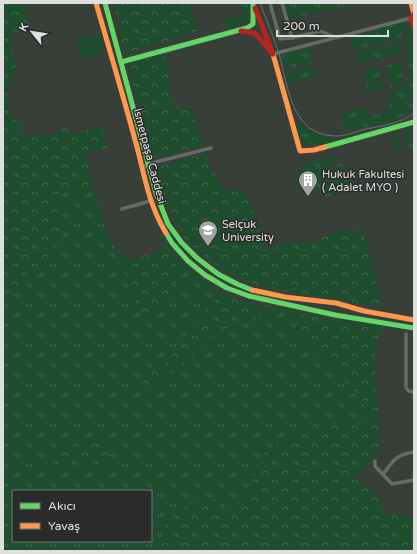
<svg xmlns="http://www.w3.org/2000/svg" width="417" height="554" font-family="'Varela Round',sans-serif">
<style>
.built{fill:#383f39;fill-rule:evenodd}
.grass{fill:url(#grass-tufts);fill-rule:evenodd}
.forest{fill:url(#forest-crowns)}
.garden{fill:#1e4e2e}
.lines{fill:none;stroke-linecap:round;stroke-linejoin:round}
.street{stroke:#646c66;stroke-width:3.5}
.fast{stroke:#63d668;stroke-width:5}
.slow{stroke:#ff974d;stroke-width:5}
.jam{stroke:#b3261e;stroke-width:5}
.tram{stroke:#6b706b;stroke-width:1}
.labels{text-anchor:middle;stroke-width:3;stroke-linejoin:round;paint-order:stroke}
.street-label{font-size:11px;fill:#dee0de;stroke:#292c2a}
.poi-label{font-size:11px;fill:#dee0de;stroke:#292c2a;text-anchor:start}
</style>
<defs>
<pattern id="grass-tufts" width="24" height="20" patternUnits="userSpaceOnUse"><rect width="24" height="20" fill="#1e4e2e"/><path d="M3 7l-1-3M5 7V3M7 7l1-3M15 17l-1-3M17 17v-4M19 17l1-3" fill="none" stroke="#3e674c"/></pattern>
<pattern id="forest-crowns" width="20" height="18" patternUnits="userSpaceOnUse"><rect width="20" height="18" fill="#1e4e2e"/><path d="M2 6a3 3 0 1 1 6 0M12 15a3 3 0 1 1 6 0" fill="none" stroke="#3e674c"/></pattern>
</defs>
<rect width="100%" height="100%" fill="#343534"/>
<path class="built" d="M3 3H414V551H18L3 532ZM13 491H151V541H13Z"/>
<g class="grass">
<polygon points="249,3 251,14 248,21 226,28 223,20 243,15 241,5"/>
<polygon points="284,3 356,3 289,19"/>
<polygon points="406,21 407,23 404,27 400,39 393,41 388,38 386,39 384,42 354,50 350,37"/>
<polygon points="409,27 414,32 411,43 405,48 404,42"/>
<polygon points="400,40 401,53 385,57 385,59 378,61 377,60 359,64 356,53 385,45 388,47 391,47 395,42"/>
<path d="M412 45 414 58V107C401 124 365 127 345 131L340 113 363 107C370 122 384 114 390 105L389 95C393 92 399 91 403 87 412 77 407 62 406 50Z"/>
<polygon points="311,47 312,52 311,53 313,62 285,69 281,55"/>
<polygon points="403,62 403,75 400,85 391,88 385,66"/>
<polygon points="312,66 314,72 317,72 318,76 288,84 285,73"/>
<polygon points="378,67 383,89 368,93 363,70"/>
<path d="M297 123H299C311 132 321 137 336 138L337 140C329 142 308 150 302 143 298 138 298 129 297 123Z"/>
<polygon points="409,130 413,146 408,148 403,131"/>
<polygon points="397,132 402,149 397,151 392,134"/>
<polygon points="338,155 319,189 314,191 312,185 298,189 294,176 306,163"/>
<polygon points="341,158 349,184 355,182 356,190 326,197 323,193"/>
<path d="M92 183 109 241 147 324C160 311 177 293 177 273 177 265 172 259 174 251 188 268 206 283 226 294 207 302 188 332 176 349 172 354 170 360 165 364 160 369 152 371 146 375L144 383 138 390 217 334 227 328 237 325 248 323 260 315 264 305 305 313C303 321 300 332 304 340 309 351 319 356 328 364 338 372 363 400 367 411 368 414 368 417 367 420L327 424 268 450 260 459 252 488 246 502 240 509 235 512 228 511 222 507 192 502 163 527 161 539 163 551H3V300L63 241 54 195ZM13 491H151V541H13Z"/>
</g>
<g class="forest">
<path d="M3 3H22L30 28 9 34 17 68 9 85 7 92 8 106 11 113 22 128 23 133C35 141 54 133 65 128L68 129 70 134 101 126 103 129 108 148 86 152 92 183 54 195 63 241 3 300Z"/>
<polygon points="113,3 189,3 198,31 125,54"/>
<polygon points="165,54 174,110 192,107 204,145 153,158 127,64"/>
<polygon points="206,153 209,165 223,188 247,193 266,250 286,243 316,242 325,236 343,229 363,231 383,307 269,289 238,278 211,261 186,242 158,189 156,168"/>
<path d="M109 241 123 258 127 257 129 260 161 251 162 244 168 242C174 251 172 250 173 259 174 263 176 267 177 271 179 291 159 311 147 324Z"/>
<path d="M226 294 238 299 264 305C252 332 245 318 225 329 204 341 190 361 171 375 161 383 149 387 137 391L144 383 146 375C152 371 160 369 165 364 170 360 172 354 176 349 188 332 207 302 226 294Z"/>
<path d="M305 313 335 320 384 326C381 332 378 339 376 346 370 381 387 421 376 454 372 465 359 469 354 479L358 481 383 502 382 513 410 516 414 523V551H163C161 542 160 532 165 524 178 514 196 492 213 500 221 504 226 510 235 512 255 501 251 476 261 458 265 450 273 448 280 443 287 439 294 434 301 431 322 422 345 423 367 420 368 418 368 416 368 414 367 404 337 371 328 363 319 356 309 351 304 340 299 331 302 322 305 313Z"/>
<path d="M97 438C111 443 111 457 109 471L54 470 43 465C60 455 77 443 97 438Z"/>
</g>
<polygon class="garden" points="99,34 104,52 81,58 76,40"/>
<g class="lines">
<g class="street">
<polyline points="270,3 280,39 292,38 320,31 335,37"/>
<polyline points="282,3 292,38"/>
<polyline points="273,54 411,18"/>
<polyline points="142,168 148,164 211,148"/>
<polyline points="122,209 150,201"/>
<polyline points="406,334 406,388 409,391 414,392"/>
<polyline points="375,461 375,466 392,484 414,480"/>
<path d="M383 474C395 460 393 456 414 452"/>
</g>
<g class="fast">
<polyline points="105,3 156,193 168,224 182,243 197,258 218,274 237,284 252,290"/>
<polyline points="121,62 247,28 253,24 253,5"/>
<polyline points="325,147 414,122"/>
<polyline points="166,233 172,243 188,261 205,275 227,288 249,296 335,315 414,328"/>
</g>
<g class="slow">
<path d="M96 3C110 51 124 99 137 147 145 178 149 205 166 233"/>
<polyline points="411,3 414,14"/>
<polyline points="273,54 300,151 314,150 325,147"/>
<polyline points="252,290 285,297 336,303 364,311 414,320"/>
</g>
<g class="jam">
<polyline points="414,14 411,18 414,26"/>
<polyline points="241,31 255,33 273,54 255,8"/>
</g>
<path class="tram" d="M260 3C266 20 274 37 279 54 288 86 291 136 336 136 344 136 354 133 362 130 379 126 401 124 414 113"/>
</g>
<defs>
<symbol id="building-pin" viewBox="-11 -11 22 30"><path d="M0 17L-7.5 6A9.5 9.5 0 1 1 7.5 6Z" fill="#a2a4a2" stroke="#292c2a"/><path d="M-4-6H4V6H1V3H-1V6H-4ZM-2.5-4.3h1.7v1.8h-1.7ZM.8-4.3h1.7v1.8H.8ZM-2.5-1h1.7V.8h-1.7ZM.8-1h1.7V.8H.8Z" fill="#fff"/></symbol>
<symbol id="university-pin" viewBox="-11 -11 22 30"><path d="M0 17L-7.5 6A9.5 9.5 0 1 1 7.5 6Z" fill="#a2a4a2" stroke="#292c2a"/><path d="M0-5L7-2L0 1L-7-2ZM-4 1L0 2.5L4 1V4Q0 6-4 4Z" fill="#fff"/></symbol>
</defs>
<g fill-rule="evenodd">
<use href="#building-pin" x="297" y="169" width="22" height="30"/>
<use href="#university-pin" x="197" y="219" width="22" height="30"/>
</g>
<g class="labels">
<g class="street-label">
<text transform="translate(150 156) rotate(75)" y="4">İsmetpaşa Caddesi</text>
</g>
<g class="poi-label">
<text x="322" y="178">Hukuk Fakultesi<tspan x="322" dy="13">( Adalet MYO )</tspan></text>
<text x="222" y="228">Selçuk<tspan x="222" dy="13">University</tspan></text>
</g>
</g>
<rect width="417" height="554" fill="none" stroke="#dee0de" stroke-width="8"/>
<rect x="12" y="490" width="140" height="52" fill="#292c2a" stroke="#717472"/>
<rect x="20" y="503" width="20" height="6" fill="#63d668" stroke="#717472"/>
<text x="48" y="510" font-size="12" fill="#dee0de">Akıcı</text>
<rect x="20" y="523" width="20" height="6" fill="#ff974d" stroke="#717472"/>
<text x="48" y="530" font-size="12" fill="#dee0de">Yavaş</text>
<g transform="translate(32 32) rotate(300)" stroke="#292c2a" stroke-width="3" paint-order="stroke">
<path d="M0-3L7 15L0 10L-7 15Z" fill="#dee0de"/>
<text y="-6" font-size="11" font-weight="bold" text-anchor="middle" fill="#dee0de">K</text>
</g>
<path d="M277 30v6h111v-6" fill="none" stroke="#dee0de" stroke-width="2"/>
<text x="283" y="30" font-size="12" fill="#dee0de" stroke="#292c2a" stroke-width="3" paint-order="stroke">200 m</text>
</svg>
